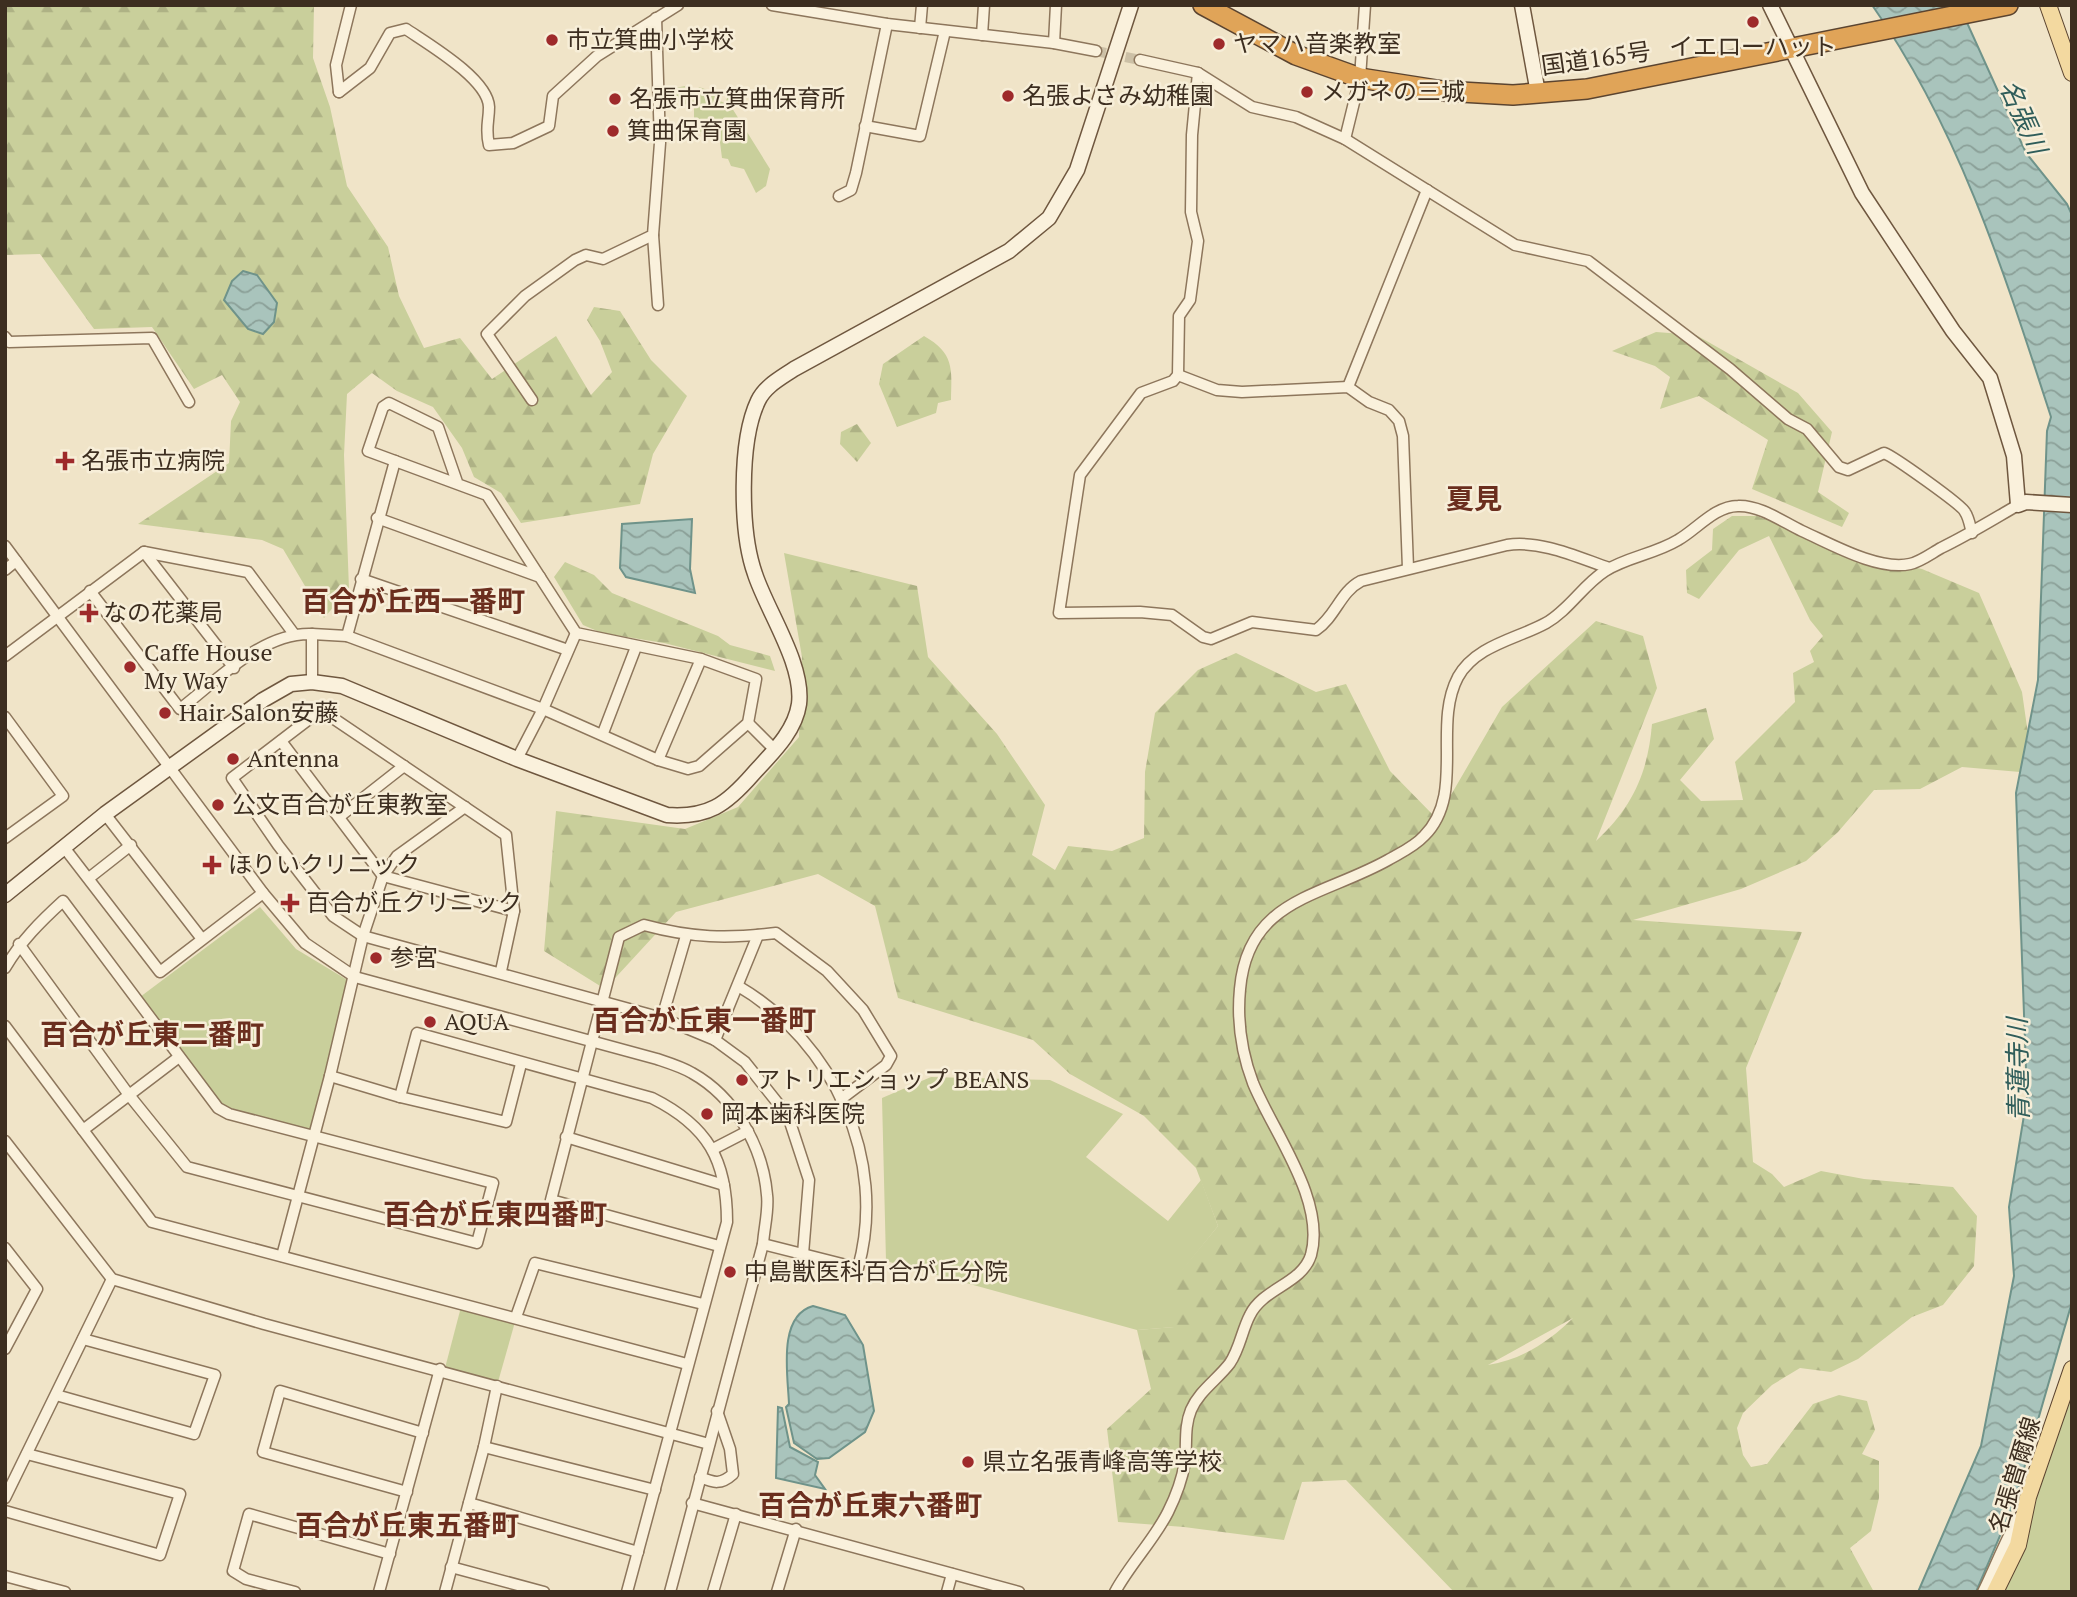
<svg xmlns="http://www.w3.org/2000/svg" width="2077" height="1597" font-family="'PT Serif','Noto Sans JP',serif">
<style>
.green{fill:#c9cf9b}
.forest{fill:url(#forest-firs);fill-rule:evenodd}
.water{fill:url(#water-waves);stroke:#6f938a;stroke-width:2}
.lines{fill:none;stroke-linecap:round;stroke-linejoin:round}
.street-tunnel{stroke:#ccc0a6;stroke-width:10;stroke-dasharray:10 5;stroke-linecap:butt}
.street-casing{stroke:#8d765c;stroke-width:13}
.secondary-casing{stroke:#6f573f;stroke-width:17}
.primary-casing{stroke:#5b4430;stroke-width:18}
.highway-casing{stroke:#5b4430;stroke-width:22}
.street{stroke:#faf1dc;stroke-width:10}
.secondary{stroke:#faf1dc;stroke-width:14}
.primary{stroke:#f3d9a0;stroke-width:16}
.highway{stroke:#e0a458;stroke-width:19}
.poi-dot{fill:#9e2a2b;stroke:#f7eed8;stroke-width:2.5}
.labels{text-anchor:middle;stroke-width:5;stroke-linejoin:round;paint-order:stroke}
.poi-label{font-size:24px;fill:#3d2e20;stroke:#f7eed8;text-anchor:start}
.street-label{font-size:24px;fill:#3d2e20;stroke:#f7eed8}
.water-label{font-size:26px;font-style:italic;fill:#2f5d5a;stroke:#f7eed8}
.quarter-label{font-size:28px;font-weight:bold;fill:#6b2e1e;stroke:#f7eed8}
</style>
<defs>
<pattern id="forest-firs" width="22" height="20" patternUnits="userSpaceOnUse" patternTransform="scale(1.75)"><rect width="22" height="20" fill="#c9cf9b"/><path d="M5 1l3.5 6h-7zM16 11l3.5 6h-7z" fill="#aeb285"/></pattern>
<pattern id="water-waves" width="16" height="10" patternUnits="userSpaceOnUse" patternTransform="scale(1.75)"><rect width="16" height="10" fill="#a9c4bc"/><path d="M0 5q4-4 8 0t8 0" fill="none" stroke="#8ba098"/></pattern>
</defs>
<rect width="100%" height="100%" fill="#f0e4c8"/>
<g class="green">
<polygon points="685,86 686,95 694,99 699,87 719,94 717,100 725,103 729,94 735,95 732,108 770,169 766,186 756,193 744,169 731,166 728,159 722,158 719,135 700,132 694,128 694,107 675,101 675,88"/>
<polygon points="260,907 296,949 349,981 310,1131 220,1105 140,997"/>
<polygon points="931,1077 1050,1080 1123,1114 1086,1157 1168,1221 1201,1180 1218,1226 1177,1277 1175,1327 1137,1330 886,1261 882,1098"/>
<polygon points="461,1307 515,1322 498,1382 445,1368"/>
<polygon points="2072,1390 2072,1592 2002,1592"/>
</g>
<g class="forest">
<polygon points="5,5 314,5 313,58 330,107 347,186 388,247 399,296 424,348 460,338 492,379 556,336 591,395 612,372 600,341 587,320 594,307 620,311 651,360 687,396 653,454 640,504 521,523 501,493 474,477 462,448 433,407 397,391 372,373 347,394 344,455 349,589 324,618 283,549 262,540 138,524 229,463 231,421 240,402 222,375 194,389 152,327 94,329 40,254 5,255"/>
<polygon points="1656,332 1696,335 1798,393 1832,432 1818,492 1849,513 1842,527 1752,489 1768,440 1699,396 1660,409 1670,377 1655,366 1612,351"/>
<path d="M924 336C954 353 952 368 951 400L938 403 936 413 897 427 879 384 883 364Z"/>
<polygon points="857,424 871,443 857,462 840,444 841,432"/>
<path d="M1732 516H1757L1852 554 1922 569 1979 593 2022 692 2028 734 2020 772 1962 767 1920 789 1874 790 1838 832 1806 861 1741 889 1633 920 1802 932 1746 1068 1753 1162 1772 1174 1784 1187 1821 1171 1864 1179 1953 1187 1977 1216 1974 1266 1943 1305 1912 1317 1858 1359 1831 1372 1800 1368 1772 1385 1743 1413 1737 1428 1743 1455 1751 1467 1767 1464 1813 1404 1839 1395 1867 1401 1875 1430 1862 1454 1879 1461V1498L1871 1531 1850 1548 1874 1592H1454L1346 1480 1302 1482 1284 1540 1184 1527 1118 1522 1107 1429 1151 1389 1137 1330 1174 1327 1176 1277 1218 1226 1196 1168 1144 1116 1070 1074 1033 1040 898 998 875 906 818 874 676 912 605 989 544 951 556 811 685 829 738 807 799 737 802 657 784 553 917 586 928 657 997 734 1045 805 1032 855 1055 870 1068 846 1112 851 1144 838 1145 772 1155 713 1198 670 1236 653 1316 692 1346 684 1390 771 1437 819 1502 707 1596 621 1643 636 1657 688 1596 841C1632 808 1648 773 1652 724L1706 708 1714 739 1680 780 1701 801 1743 800 1735 762 1795 702 1793 673 1814 662 1810 651 1823 636 1810 620 1769 536 1739 550 1699 599 1687 593 1686 570 1712 550 1713 529ZM1573 1318C1550 1341 1521 1360 1488 1365Z"/>
<polygon points="565,562 594,575 612,593 718,636 730,645 770,656 775,671 664,643 602,633 583,625 554,577"/>
</g>
<g class="water">
<path d="M1872 5H1959L2026 153 2067 204 2072 215V1302L2014 1503 1976 1592H1918L1981 1446 2014 1276 2009 1207 2027 1097 2016 793 2038 680 2047 431 2051 417C2005 275 1959 128 1872 5Z"/>
<polygon points="243,271 257,275 277,303 274,322 263,334 248,329 224,300 232,281"/>
<polygon points="692,519 690,569 695,593 626,577 620,568 622,524"/>
<path d="M813 1306 845 1315 863 1345 874 1411 865 1432 829 1458 817 1459 794 1443 786 1407 789 1404C788 1376 777 1316 813 1306Z"/>
<polygon points="778,1407 782,1408 790,1447 818,1462 815,1475 825,1489 776,1478"/>
</g>
<g class="lines">
<polyline class="street-tunnel" points="1096,51 1140,60"/>
<defs>
<g id="street">
<polyline points="772,5 887,24 1054,43 1096,51"/>
<polyline points="920,28 922,5"/>
<polyline points="982,35 984,5"/>
<polyline points="1054,43 1056,5"/>
<path d="M1140 60 1198 73 1252 107 1296 117 1345 139 1515 245 1588 261 1730 369 1788 419 1807 429 1839 467 1848 470 1884 453C1893 456 1962 505 1965 512 1969 518 1970 526 1972 533"/>
<path d="M1198 73 1192 135 1191 212 1198 241 1190 300 1179 316 1178 375 1173 381 1141 393 1080 475 1059 613 1140 612 1172 615 1203 637 1211 639 1252 622 1316 630C1336 616 1340 592 1361 581L1507 545C1541 540 1577 557 1609 568"/>
<path d="M339 92 370 68 390 33 406 29C428 44 488 79 489 107 489 122 485 128 489 145L513 143 549 126 553 96 597 56 678 5"/>
<polyline points="339,92 336,65 351,5"/>
<polyline points="865,126 920,136 945,31"/>
<polyline points="1345,139 1360,78 1365,5"/>
<polyline points="839,196 851,190 856,173 887,24"/>
<polyline points="653,235 658,305"/>
<polyline points="5,337 9,342 152,338 189,402"/>
<polyline points="1178,375 1217,390 1242,392 1348,387 1369,402 1389,410 1399,421 1403,436 1408,568"/>
<polyline points="1348,387 1427,190"/>
<polyline points="532,400 487,334 525,296 575,260 586,255 603,259 653,235 660,143 656,18"/>
<polyline points="377,518 540,577"/>
<path d="M5 546 263 893 305 943 355 977 657 1059C669 1063 682 1067 692 1073 735 1097 763 1147 767 1195 769 1210 764 1228 763 1244L670 1592"/>
<polyline points="144,552 234,668"/>
<polyline points="5,570 16,561"/>
<polyline points="361,579 568,650"/>
<path d="M90 591 180 709C218 680 262 632 312 634V682"/>
<polyline points="312,634 347,636 543,709 658,760 688,769 699,766 748,723 756,679 701,659 576,633 487,495 368,451 383,407 389,403 438,427 457,482"/>
<polyline points="347,636 395,461"/>
<polyline points="5,656 144,552 248,572 294,634"/>
<polyline points="5,717 63,796 5,838"/>
<polyline points="748,723 775,750"/>
<polyline points="603,733 636,647"/>
<polyline points="281,741 383,876 514,911"/>
<polyline points="517,759 543,709 576,633"/>
<polyline points="658,760 701,659"/>
<polyline points="105,814 202,939"/>
<polyline points="339,817 404,766"/>
<polyline points="63,846 160,972 263,893"/>
<polyline points="89,878 131,845"/>
<path d="M5 968C21 941 40 922 63 901L218 1108 229 1114 493 1183 477 1243 187 1167 129 1095 19 944"/>
<polyline points="501,971 514,911 506,835 321,710 232,778 278,845 333,916 363,936 662,1018 715,1040 745,1062 788,1116 809,1180 803,1254"/>
<path d="M738 986C834 1042 888 1160 858 1268L763 1244"/>
<polyline points="662,1018 686,936"/>
<polyline points="5,1026 152,1222 687,1364"/>
<polyline points="715,1040 758,935"/>
<polyline points="330,1076 400,1097 506,1122 521,1064"/>
<path d="M400 1097 417 1033 652 1098C708 1126 727 1160 727 1222L627 1592"/>
<polyline points="83,1130 179,1057"/>
<polyline points="566,1137 724,1185"/>
<polyline points="5,1141 112,1279 264,1324 709,1444"/>
<polyline points="715,1148 748,1131"/>
<path d="M719 1246 551 1200 619 937 644 925C692 938 727 939 776 933L827 971 863 1010 891 1056 886 1065 841 1099"/>
<polyline points="5,1248 37,1289 5,1349"/>
<polyline points="282,1256 330,1076 363,936 383,876 397,856 465,807"/>
<polyline points="516,1317 535,1263 703,1304"/>
<polyline points="56,1395 194,1434 215,1375 83,1339"/>
<polyline points="484,1447 655,1490"/>
<path d="M700 1477C714 1483 721 1485 733 1474L730 1449 717 1411"/>
<polyline points="407,1492 263,1452 280,1391 423,1433"/>
<polyline points="5,1498 112,1279"/>
<polyline points="469,1503 638,1552"/>
<polyline points="692,1503 1019,1592"/>
<polyline points="5,1511 160,1555 180,1494 27,1454"/>
<polyline points="451,1567 544,1592"/>
<polyline points="5,1576 65,1592"/>
<polyline points="295,1592 246,1579 233,1571 249,1514 390,1554"/>
<polyline points="379,1592 440,1369"/>
<polyline points="445,1592 484,1447 497,1386"/>
<polyline points="713,1592 736,1514"/>
<polyline points="777,1592 796,1529"/>
<polyline points="947,1592 952,1574"/>
<path d="M1115 1592C1130 1564 1154 1540 1168 1512 1176 1496 1182 1480 1185 1462 1187 1444 1184 1427 1191 1410 1199 1391 1218 1379 1230 1363 1240 1348 1242 1330 1250 1315 1263 1288 1302 1284 1311 1255 1326 1200 1273 1132 1253 1083 1242 1054 1237 1020 1240 989 1248 898 1322 897 1388 860 1400 853 1414 847 1424 836 1466 794 1432 726 1458 677 1476 645 1517 639 1546 623 1569 610 1583 585 1605 571 1627 557 1655 554 1678 540 1696 530 1715 506 1738 506 1760 505 1783 522 1802 531 1831 544 1878 571 1910 564 1920 562 1932 553 1941 548 1968 535 1992 520 2018 505"/>
<path d="M1983 1592C1993 1573 2012 1523 2024 1512"/>
</g>
<g id="secondary">
<polyline points="1522,5 1538,93"/>
<polyline points="1770,5 1862,193 1953,331 1990,378 2014,456 2018,505 2026,502 2072,505"/>
<path d="M5 895 105 814 263 700 291 684 312 682 342 686 517 759 667 815C708 818 726 805 753 774 771 754 795 732 799 704 804 664 767 611 755 574 740 532 739 441 758 401 765 386 781 378 794 369L1009 251 1049 218 1077 170 1131 5"/>
</g>
<g id="primary">
<polyline points="2048,5 2072,73"/>
<polyline points="1995,1592 2018,1545 2028,1497 2072,1369"/>
</g>
<polyline id="highway" points="1203,5 1296,55 1360,78 1443,91 1513,95 1587,89 2008,5"/>
</defs>
<use href="#street" class="street-casing"/>
<use href="#secondary" class="secondary-casing"/>
<use href="#primary" class="primary-casing"/>
<use href="#highway" class="highway-casing"/>
<use href="#street" class="street"/>
<use href="#secondary" class="secondary"/>
<use href="#primary" class="primary"/>
<use href="#highway" class="highway"/>
</g>
<g class="poi-dot">
<circle cx="1753" cy="22" r="7"/>
<circle cx="552" cy="40" r="7"/>
<circle cx="1219" cy="44" r="7"/>
<circle cx="1307" cy="92" r="7"/>
<circle cx="1008" cy="96" r="7"/>
<circle cx="615" cy="99" r="7"/>
<circle cx="613" cy="131" r="7"/>
<path d="M61.5 450.5h7v7h7v7h-7v7h-7v-7h-7v-7h7z"/>
<path d="M85.5 602.5h7v7h7v7h-7v7h-7v-7h-7v-7h7z"/>
<circle cx="130" cy="667" r="7"/>
<circle cx="165" cy="713" r="7"/>
<circle cx="233" cy="759" r="7"/>
<circle cx="218" cy="805" r="7"/>
<path d="M208.5 854.5h7v7h7v7h-7v7h-7v-7h-7v-7h7z"/>
<path d="M286.5 892.5h7v7h7v7h-7v7h-7v-7h-7v-7h7z"/>
<circle cx="376" cy="958" r="7"/>
<circle cx="430" cy="1022" r="7"/>
<circle cx="742" cy="1080" r="7"/>
<circle cx="707" cy="1114" r="7"/>
<circle cx="730" cy="1272" r="7"/>
<circle cx="968" cy="1462" r="7"/>
</g>
<g class="labels">
<g class="poi-label">
<text x="566" y="48">市立箕曲小学校</text>
<text x="1233" y="52">ヤマハ音楽教室</text>
<text x="1753" y="55" text-anchor="middle">イエローハット</text>
<text x="1321" y="100">メガネの三城</text>
<text x="1022" y="104">名張よさみ幼稚園</text>
<text x="629" y="107">名張市立箕曲保育所</text>
<text x="627" y="139">箕曲保育園</text>
<text x="81" y="469">名張市立病院</text>
<text x="103" y="621">なの花薬局</text>
<text x="144" y="661">Caffe House<tspan x="144" dy="28">My Way</tspan></text>
<text x="179" y="721">Hair Salon安藤</text>
<text x="247" y="767">Antenna</text>
<text x="232" y="813">公文百合が丘東教室</text>
<text x="228" y="873">ほりいクリニック</text>
<text x="306" y="911">百合が丘クリニック</text>
<text x="390" y="966">参宮</text>
<text x="444" y="1030">AQUA</text>
<text x="756" y="1088">アトリエショップ BEANS</text>
<text x="721" y="1122">岡本歯科医院</text>
<text x="744" y="1280">中島獣医科百合が丘分院</text>
<text x="982" y="1470">県立名張青峰高等学校</text>
</g>
<g class="street-label">
<text transform="translate(1596 59) rotate(-8)" y="8">国道165号</text>
<text transform="translate(2015 1475) rotate(-73)" y="8">名張曽爾線</text>
</g>
<g class="water-label">
<text transform="translate(2023 117) rotate(66)" y="9">名張川</text>
<text transform="translate(2018 1070) rotate(-91)" y="9">青蓮寺川</text>
</g>
<g class="quarter-label">
<text x="1474" y="509">夏見</text>
<text x="413" y="611">百合が丘西一番町</text>
<text x="704" y="1030">百合が丘東一番町</text>
<text x="152" y="1044">百合が丘東二番町</text>
<text x="495" y="1224">百合が丘東四番町</text>
<text x="870" y="1515">百合が丘東六番町</text>
<text x="407" y="1535">百合が丘東五番町</text>
</g>
</g>
<rect width="2077" height="1597" fill="none" stroke="#3d2e20" stroke-width="14"/>
</svg>
